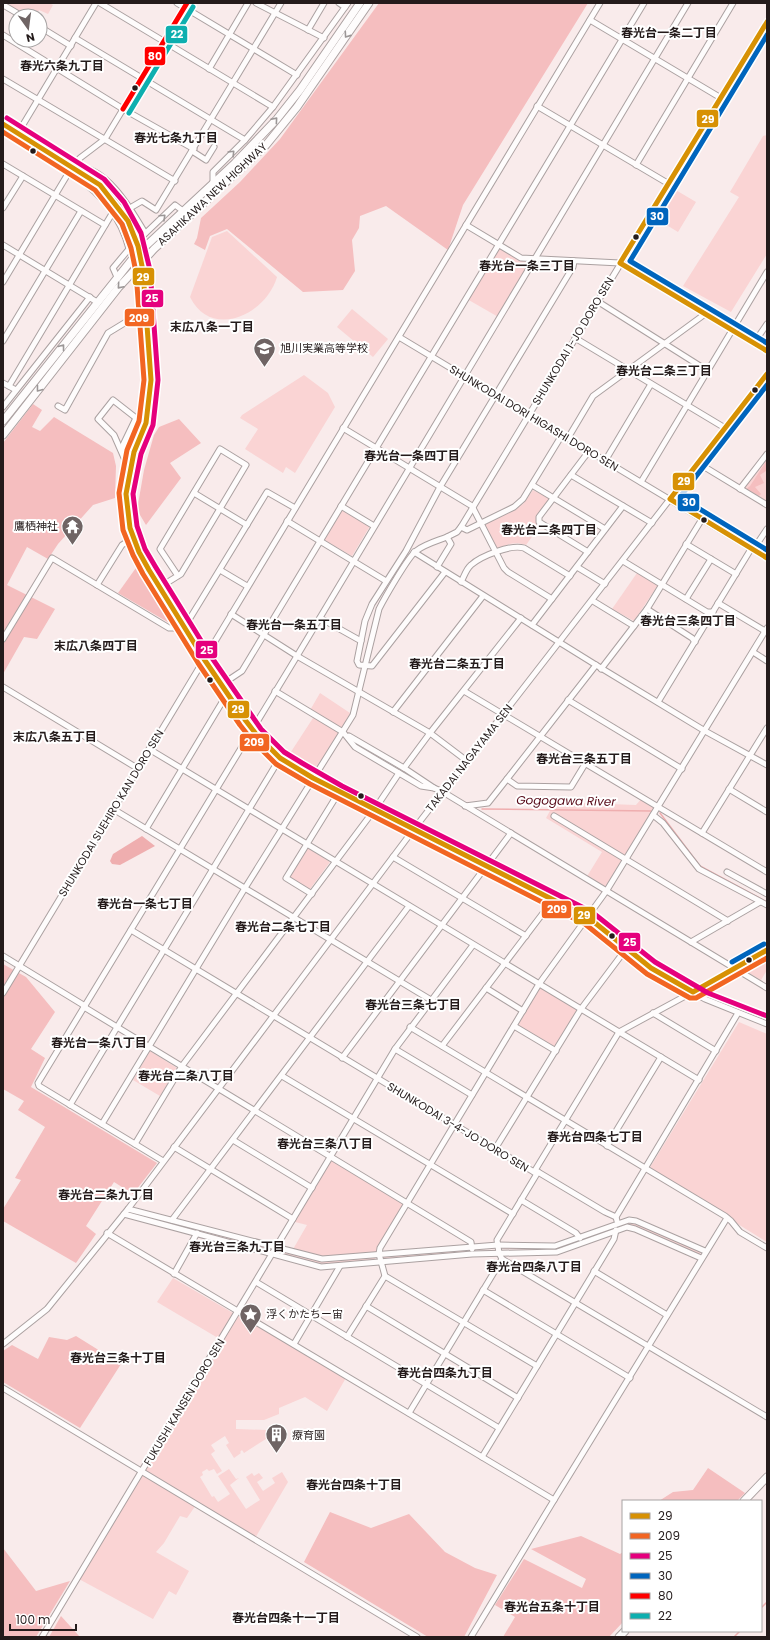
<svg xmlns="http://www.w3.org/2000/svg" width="770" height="1640" font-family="Poppins,'Noto Sans JP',sans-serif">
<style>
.green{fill:#fad4d4}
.forest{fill:#f5bebf}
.water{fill:#efaeaf}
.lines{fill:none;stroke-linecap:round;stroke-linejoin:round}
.stream{stroke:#efaeaf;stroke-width:1.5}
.minor-casing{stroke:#aba1a1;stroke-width:7}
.highway-casing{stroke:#aba1a1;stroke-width:9}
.minor{stroke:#fefcfc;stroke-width:5}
.highway{stroke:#fefcfc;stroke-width:7}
.minor-bridge-casing{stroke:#aba1a1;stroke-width:7;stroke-linecap:butt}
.minor-bridge{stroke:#fefcfc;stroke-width:5}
.bus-1-casing{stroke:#fff;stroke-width:8}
.bus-2-casing{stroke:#fff;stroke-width:8}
.bus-3-casing{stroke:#fff;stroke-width:8}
.bus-4-casing{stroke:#fff;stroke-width:8}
.bus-5-casing{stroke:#fff;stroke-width:8}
.bus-6-casing{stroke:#fff;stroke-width:8}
.bus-1{stroke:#d79104;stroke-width:5}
.bus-2{stroke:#f26522;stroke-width:5}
.bus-3{stroke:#e5007d;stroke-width:5}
.bus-4{stroke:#0065bd;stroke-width:5}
.bus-5{stroke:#f00;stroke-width:5}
.bus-6{stroke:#0dafaf;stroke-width:5}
.oneway{stroke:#9c9797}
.bus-dot{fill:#241b1b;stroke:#fff;stroke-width:1.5}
.labels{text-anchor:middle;stroke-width:4;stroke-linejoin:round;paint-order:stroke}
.street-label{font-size:11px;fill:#241b1b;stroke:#fff}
.poi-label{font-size:11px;fill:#241b1b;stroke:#fff;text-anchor:start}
.neighbourhood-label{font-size:12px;font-weight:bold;fill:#241b1b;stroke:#fff}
.water-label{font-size:12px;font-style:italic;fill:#550715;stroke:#fff}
.line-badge{stroke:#fff;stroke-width:1.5}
.badge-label{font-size:11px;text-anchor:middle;font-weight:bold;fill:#fff}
</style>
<rect width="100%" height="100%" fill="#f9ebeb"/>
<g class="green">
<polygon points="9,3 49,3 53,5 48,14 39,10 35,16 28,16 10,6"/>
<polygon points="767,135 767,254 731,312 683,286 739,197 730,192 763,136"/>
<polygon points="674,189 696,202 678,232 655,218"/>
<path d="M227 231 277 277C266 315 211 340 190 297L212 237Z"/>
<polygon points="498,245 521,258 534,260 500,318 467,299"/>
<polygon points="352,309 388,339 373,357 337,327"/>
<polygon points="304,375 328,393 335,407 295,473 286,467 283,473 245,449 258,429 240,418 242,415"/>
<polygon points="767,457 767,504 743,489"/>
<path d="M533 490 550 499C543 507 533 516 539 527L526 545C515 541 508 544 497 549L485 524 523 504Z"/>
<polygon points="342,510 370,526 352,556 324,540"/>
<polygon points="637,573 658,585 634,621 612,609"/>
<polygon points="320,693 353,715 313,778 285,761 315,715 309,712"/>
<polygon points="642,798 658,807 607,890 586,878 602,852 546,818 555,802 636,805"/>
<polygon points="308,848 330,862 310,889 289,877"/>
<polygon points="761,959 767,963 767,970 761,980 749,973 748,967"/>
<polygon points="539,984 581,1009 556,1051 514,1026"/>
<polygon points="739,1022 767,1034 767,1242 649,1169"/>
<polygon points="150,1051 177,1068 160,1096 133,1080"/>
<polygon points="331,1156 408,1202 379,1254 322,1259 292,1251 307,1225 291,1221"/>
<polygon points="129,1211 269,1247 270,1249 270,1251 127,1214"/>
<polygon points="634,1222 701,1251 701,1253 698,1255 634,1226 620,1226 620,1225"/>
<polygon points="609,1229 611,1231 563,1250 503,1249 504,1247 562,1246"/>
<polygon points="466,1249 467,1252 382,1259 382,1256"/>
<polygon points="277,1250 322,1261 374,1257 376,1260 322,1266 276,1253"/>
<polygon points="173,1278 233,1313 218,1338 157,1302"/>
<polygon points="238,1310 347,1376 327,1411 305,1397 279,1408 279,1414 264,1420 236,1420 236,1429 266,1430 269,1437 244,1453 242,1450 240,1452 241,1453 234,1458 226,1445 229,1443 225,1436 211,1445 215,1451 211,1454 222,1471 217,1474 214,1469 209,1471 207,1469 202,1472 203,1475 200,1477 212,1497 214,1496 218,1502 230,1494 218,1476 229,1469 236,1479 239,1478 230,1485 246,1509 260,1500 246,1477 252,1473 254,1476 259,1473 263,1478 257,1482 263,1491 275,1483 272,1478 282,1472 288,1482 254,1540 196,1505 187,1518 180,1516 164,1543 156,1552 189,1571 176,1595 169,1591 153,1619 77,1578"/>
</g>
<g class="forest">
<polygon points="379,3 588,3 463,205 448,250 386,206 360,216 359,228 352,240 355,271 343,290 303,292 227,229 210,236 205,250 194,244 197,238 201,218 240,182 280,139"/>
<polygon points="33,404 42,410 32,427 40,431 54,417 113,453 116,466 115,498 93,505 58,544 48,559 27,547 7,585 55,609 37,639 24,637 3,674 3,443"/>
<polygon points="179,419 201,443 170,463 181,478 146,525 137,510 144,470 154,435 159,427"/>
<polygon points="767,460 766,471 760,475 764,483 755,487 761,494 759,496 746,489 750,486"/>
<polygon points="138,565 174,620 171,624 118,593"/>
<polygon points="3,964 26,977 55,1012 31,1049 45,1058 31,1087 157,1163 133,1194 114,1182 86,1226 96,1234 76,1263 3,1221 3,1209 21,1180 15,1178 45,1127 18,1110 24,1101 3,1089"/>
<polygon points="76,1336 121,1364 80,1428 3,1382 3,1351 12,1345 38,1359 49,1337 67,1340"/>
<polygon points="708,1468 745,1493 737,1501 659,1501 673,1492 693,1490"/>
<polygon points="330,1512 371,1528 409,1514 445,1552 475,1568 497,1575 464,1637 428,1637 304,1562"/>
<polygon points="581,1536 620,1554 623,1552 623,1622 609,1637 503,1637 515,1617 495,1605 524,1559 582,1588 586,1579 531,1549"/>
<polygon points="3,1548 36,1591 70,1581 36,1637 3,1637"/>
<polygon points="61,1616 80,1637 49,1637"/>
</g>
<polygon class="water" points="142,836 155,846 120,865 112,864 110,861 113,854"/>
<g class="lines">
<g class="stream">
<polyline points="482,809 651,811"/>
<polyline points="660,813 700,866 767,902"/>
<polyline points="761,1608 767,1602"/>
<polyline points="734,1637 740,1631"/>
</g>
<defs>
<g id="minor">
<polyline points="100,3 273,107"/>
<polyline points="177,3 297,75"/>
<polyline points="256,3 324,38"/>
<polyline points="339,3 345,7"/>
<polyline points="5,6 22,16"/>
<polyline points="590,20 721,98"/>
<polyline points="40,27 71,46"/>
<polyline points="308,30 324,3"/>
<polyline points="3,35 123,109 194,149"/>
<polyline points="75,38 245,140"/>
<polyline points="209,69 248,3"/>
<polyline points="3,79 175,181"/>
<polyline points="537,106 669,184"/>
<polyline points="3,124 100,185 118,206 135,236"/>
<polyline points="18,133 96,3"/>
<polyline points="192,151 206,160 214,147"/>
<polyline points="3,164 105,225"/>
<polyline points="636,165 733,3"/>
<path d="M72 167C105 163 131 209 145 233"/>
<path d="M72 167 75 176C102 195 121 217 129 249"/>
<polyline points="213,184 213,172 245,140 273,107 348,3"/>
<polyline points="3,208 23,176"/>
<polyline points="130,208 142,201 156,210 281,3"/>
<polyline points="466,225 521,258 620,263 767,351"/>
<polyline points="3,245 97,302"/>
<polyline points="143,271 151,380 149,403 146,423 134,452 129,476 126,494 130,528 139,552 149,570 204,659 256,734 280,758 298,769 339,792 589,918 651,968 705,999 767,1024"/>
<polyline points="117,277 113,268 129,249 175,205 183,211"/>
<polyline points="3,282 72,167 80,158 105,139 187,3"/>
<polyline points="597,301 708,371"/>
<polyline points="399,337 767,558"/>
<polyline points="575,338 725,428"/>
<polyline points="3,341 81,211"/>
<polyline points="754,343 767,324"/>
<polyline points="3,383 16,390"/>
<polyline points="9,386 113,212"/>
<polyline points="58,406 65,410 108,333 131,319 146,308"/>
<polyline points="3,407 90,297"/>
<polyline points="343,428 472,506 504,568 508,572 552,599"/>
<polyline points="568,438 593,396 705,314"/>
<polyline points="121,449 136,418"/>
<polyline points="605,461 651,384"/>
<polyline points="131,462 125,460 114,435 98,419 113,400 136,418 146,423"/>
<polyline points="698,463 767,505"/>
<polyline points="571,475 652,523"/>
<polyline points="641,482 767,272"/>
<polyline points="532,485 605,529"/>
<polyline points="740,489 767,454"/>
<polyline points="194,493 247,525"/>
<polyline points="341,506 374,526"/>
<polyline points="287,521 386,581"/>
<polyline points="461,527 467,530 514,507 523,499 562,435"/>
<polyline points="686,544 736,574"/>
<polyline points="753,550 767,529"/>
<polyline points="414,552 596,665 705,731 767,765"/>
<polyline points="588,552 539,522 539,517 589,451"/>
<polyline points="623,561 707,612 713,612"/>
<polyline points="437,567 451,544 447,537 457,532 461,527 767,22"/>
<polyline points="577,567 605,584"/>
<polyline points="220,570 247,586"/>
<polyline points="445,572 372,666 359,665 357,661 365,621 372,604 406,551 440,487 573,267 574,261"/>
<path d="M461 582C464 577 466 569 471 565 481 556 511 544 524 548L570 576"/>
<polyline points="97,585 122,545 133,538"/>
<polyline points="160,587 181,574 246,465 220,449 160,549 178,576"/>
<polyline points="686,599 711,559"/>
<polyline points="593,601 634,626"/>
<polyline points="718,603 765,631"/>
<polyline points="647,609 692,638 695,642"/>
<polyline points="231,614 297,656 430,733 467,761"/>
<polyline points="320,618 361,641"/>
<polyline points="532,625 623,506"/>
<polyline points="184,628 267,492 295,508"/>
<polyline points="3,639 52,558 169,628 175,628 182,624"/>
<polyline points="753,652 767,661"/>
<polyline points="601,669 647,609 702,519"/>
<polyline points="221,685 242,671 644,3"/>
<polyline points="3,687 137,768"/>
<polyline points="275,691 343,732 355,747 421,786 434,788 443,792 767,988"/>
<polyline points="464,691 767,872"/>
<polyline points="568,700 682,769"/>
<polyline points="658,702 751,549"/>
<polyline points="393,712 483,596"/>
<polyline points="349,736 404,768 434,788"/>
<polyline points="149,749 699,1080"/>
<polyline points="585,764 571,787 517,786 507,779 596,665"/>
<polyline points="404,768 430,733 521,618"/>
<polyline points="729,789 767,812"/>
<polyline points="465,806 488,803 507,779"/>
<polyline points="113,809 431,1000"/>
<polyline points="653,815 663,823 699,869 767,905"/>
<polyline points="554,816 728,921"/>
<polyline points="146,829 227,694"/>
<polyline points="702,833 767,728"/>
<polyline points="393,857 526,936"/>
<polyline points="727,872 767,894"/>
<polyline points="312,894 286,878 339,792"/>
<polyline points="131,930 495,1149 534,1172 538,1172 605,1212 616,1217"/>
<polyline points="691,942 760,902"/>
<polyline points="759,955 767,960"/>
<polyline points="3,956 85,1006"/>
<polyline points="486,988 523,1011"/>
<polyline points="3,993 600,3"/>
<polyline points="84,1007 471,1242 472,1249"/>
<polyline points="653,1013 716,1051"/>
<polyline points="514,1026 556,1051"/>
<polyline points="410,1027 725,1216 731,1221 740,1232 767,1248"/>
<polyline points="442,1046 553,900"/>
<polyline points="395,1049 472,1095"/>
<polyline points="342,1058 511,833"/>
<polyline points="282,1076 513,1214"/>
<polyline points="70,1105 280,758"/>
<path d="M102 1124 245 888 353 715 379 609C384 599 408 557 416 551 425 544 437 541 447 537"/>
<polyline points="233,1140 312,1188"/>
<polyline points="135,1144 182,1066 375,809 399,773"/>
<polyline points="607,1146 661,1057"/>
<polyline points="174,1147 293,1219"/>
<polyline points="495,1149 581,1009 626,949"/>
<polyline points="163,1161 39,1086 38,1083 297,656 688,3"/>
<polyline points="534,1172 619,1032 702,987 767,950"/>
<polyline points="538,1172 497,1240 499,1253 502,1259 767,1417"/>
<polyline points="521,1200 576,1233 580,1238"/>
<polyline points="128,1209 322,1259 498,1245 555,1246 629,1220 636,1221 705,1251"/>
<polyline points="124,1214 321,1267 472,1254 557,1252 627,1227 635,1229 701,1258"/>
<polyline points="172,1220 409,906"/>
<polyline points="617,1221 616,1217 738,1013"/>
<polyline points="107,1233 554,1500 471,1637"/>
<polyline points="594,1271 667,1315"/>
<polyline points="174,1274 197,1233"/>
<polyline points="256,1282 499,1428"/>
<polyline points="483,1290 630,1378"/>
<polyline points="366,1306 518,1398"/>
<polyline points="347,1337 385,1276"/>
<polyline points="3,1344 47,1309 128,1209 414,829 767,374"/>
<polyline points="294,1344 340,1266"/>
<polyline points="537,1366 385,1276 379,1254 380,1248 539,984 607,890 767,628"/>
<polyline points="3,1388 417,1637"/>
<polyline points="409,1413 502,1259"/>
<polyline points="482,1457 614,1239 616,1230"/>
<polyline points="554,1500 727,1218"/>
<polyline points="42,1637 395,1049 473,945"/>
</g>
<g id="highway">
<polyline points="3,421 134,257 235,163 277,119 300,90 360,3"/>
<polyline points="3,435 118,288 154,249 266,145 297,107 369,3"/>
<polyline points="744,1501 767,1477"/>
<polyline points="619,1637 625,1631"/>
</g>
</defs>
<use href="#minor" class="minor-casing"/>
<use href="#highway" class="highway-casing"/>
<use href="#minor" class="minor"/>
<use href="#highway" class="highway"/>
<defs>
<polyline id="minor-bridge" points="135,236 143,271"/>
</defs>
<use href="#minor-bridge" class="minor-bridge-casing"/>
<use href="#minor-bridge" class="minor-bridge"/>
<defs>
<g id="bus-1">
<polyline points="767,22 620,263 767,351"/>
<polyline points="3,124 100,185 128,221 138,246 143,271 151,380 146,423 134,452 126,494 130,528 139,552 149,570 204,659 246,721 256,734 280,758 313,778 589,918 651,968 693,992 767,950"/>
<polyline points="767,374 670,499 767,558"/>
</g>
<polyline id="bus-2" points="3,132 95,190 122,224 131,248 136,272 144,380 139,421 127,450 119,493 123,530 133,555 143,574 198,663 240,725 251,739 276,764 310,784 585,924 647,974 690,998 696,998 767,958"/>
<polyline id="bus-3" points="7,118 104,179 124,202 141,233 150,270 158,380 153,425 141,454 133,494 137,526 145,549 155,566 210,655 261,729 284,752 302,763 342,786 592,912 655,962 708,993 767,1016"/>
<g id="bus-4">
<polyline points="767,35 630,261 767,343"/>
<polyline points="767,385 680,497 767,550"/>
<polyline points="732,962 764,944"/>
</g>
<polyline id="bus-5" points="123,109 187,3"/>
<polyline id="bus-6" points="129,113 193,7"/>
</defs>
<use href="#bus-1" class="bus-1-casing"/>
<use href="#bus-2" class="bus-2-casing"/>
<use href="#bus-3" class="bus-3-casing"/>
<use href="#bus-4" class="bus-4-casing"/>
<use href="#bus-5" class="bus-5-casing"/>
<use href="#bus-6" class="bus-6-casing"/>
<use href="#bus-1" class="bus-1"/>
<use href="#bus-2" class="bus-2"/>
<use href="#bus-3" class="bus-3"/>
<use href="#bus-4" class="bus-4"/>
<use href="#bus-5" class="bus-5"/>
<use href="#bus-6" class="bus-6"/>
</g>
<defs><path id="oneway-chevron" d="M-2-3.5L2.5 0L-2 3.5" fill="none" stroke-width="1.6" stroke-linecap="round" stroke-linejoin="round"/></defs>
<g class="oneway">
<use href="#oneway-chevron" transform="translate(347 35) rotate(125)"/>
<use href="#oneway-chevron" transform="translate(275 120) rotate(-49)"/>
<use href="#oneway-chevron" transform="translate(232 153) rotate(-45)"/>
<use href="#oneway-chevron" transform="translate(163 217) rotate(-43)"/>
<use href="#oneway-chevron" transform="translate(120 286) rotate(131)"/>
<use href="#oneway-chevron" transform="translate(62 347) rotate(-52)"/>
<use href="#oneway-chevron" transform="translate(39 389) rotate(128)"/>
</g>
<defs>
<symbol id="school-pin" viewBox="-11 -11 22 30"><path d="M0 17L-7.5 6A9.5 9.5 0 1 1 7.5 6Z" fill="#6f6464" stroke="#fff"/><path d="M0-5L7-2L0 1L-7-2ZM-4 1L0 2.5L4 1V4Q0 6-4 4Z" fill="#fff"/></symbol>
<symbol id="temple-pin" viewBox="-11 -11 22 30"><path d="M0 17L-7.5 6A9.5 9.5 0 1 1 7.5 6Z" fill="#6f6464" stroke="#fff"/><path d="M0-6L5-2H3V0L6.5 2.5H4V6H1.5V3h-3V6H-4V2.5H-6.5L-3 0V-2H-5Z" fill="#fff"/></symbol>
<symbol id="sight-pin" viewBox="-11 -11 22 30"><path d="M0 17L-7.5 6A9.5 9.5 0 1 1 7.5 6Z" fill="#6f6464" stroke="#fff"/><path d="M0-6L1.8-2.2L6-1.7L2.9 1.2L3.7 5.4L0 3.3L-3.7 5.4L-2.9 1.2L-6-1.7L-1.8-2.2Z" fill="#fff"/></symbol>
<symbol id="building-pin" viewBox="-11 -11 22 30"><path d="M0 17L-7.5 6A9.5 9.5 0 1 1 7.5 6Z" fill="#6f6464" stroke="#fff"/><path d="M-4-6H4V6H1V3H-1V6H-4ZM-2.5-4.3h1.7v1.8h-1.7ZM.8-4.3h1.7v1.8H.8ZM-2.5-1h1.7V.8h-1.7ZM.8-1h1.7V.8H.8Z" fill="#fff"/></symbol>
</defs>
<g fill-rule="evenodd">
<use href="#school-pin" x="252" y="336" width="25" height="34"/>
<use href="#temple-pin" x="60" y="514" width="25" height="34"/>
<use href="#sight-pin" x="238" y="1302" width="25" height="34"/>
<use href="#building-pin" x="264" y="1422" width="25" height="34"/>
</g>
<g class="bus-dot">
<circle cx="135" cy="88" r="3.5"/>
<circle cx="33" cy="151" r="3.5"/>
<circle cx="636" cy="237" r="3.5"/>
<circle cx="755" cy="390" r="3.5"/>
<circle cx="704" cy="520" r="3.5"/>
<circle cx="210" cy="680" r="3.5"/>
<circle cx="361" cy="796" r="3.5"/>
<circle cx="612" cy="936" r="3.5"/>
<circle cx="749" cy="960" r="3.5"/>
</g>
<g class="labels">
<g class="street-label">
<text transform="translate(212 194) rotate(-43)" y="4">ASAHIKAWA NEW HIGHWAY</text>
<text transform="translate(573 341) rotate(-59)" y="4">SHUNKODAI 1-JO DORO SEN</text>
<text transform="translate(534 418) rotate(31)" y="4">SHUNKODAI DORI HIGASHI DORO SEN</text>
<text transform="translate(469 758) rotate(-52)" y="4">TAKADAI NAGAYAMA SEN</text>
<text transform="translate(111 813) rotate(-59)" y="4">SHUNKODAI SUEHIRO KAN DORO SEN</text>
<text transform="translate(458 1127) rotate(31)" y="4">SHUNKODAI 3-4-JO DORO SEN</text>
<text transform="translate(184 1402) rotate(-59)" y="4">FUKUSHI KANSEN DORO SEN</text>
</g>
<g class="poi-label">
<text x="280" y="352">旭川実業高等学校</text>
<text x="58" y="530" text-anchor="end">鷹栖神社</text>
<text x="266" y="1318">浮くかたちー宙</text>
<text x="292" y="1439">療育園</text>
</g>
<g class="neighbourhood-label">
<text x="669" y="37">春光台一条二丁目</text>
<text x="62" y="70">春光六条九丁目</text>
<text x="176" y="142">春光七条九丁目</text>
<text x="527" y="270">春光台一条三丁目</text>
<text x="212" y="331">末広八条一丁目</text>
<text x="664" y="375">春光台二条三丁目</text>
<text x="412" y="460">春光台一条四丁目</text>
<text x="549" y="534">春光台二条四丁目</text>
<text x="688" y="625">春光台三条四丁目</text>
<text x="294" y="629">春光台一条五丁目</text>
<text x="96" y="650">末広八条四丁目</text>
<text x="457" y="668">春光台二条五丁目</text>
<text x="55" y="741">末広八条五丁目</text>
<text x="584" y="763">春光台三条五丁目</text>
<text x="145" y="908">春光台一条七丁目</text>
<text x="283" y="931">春光台二条七丁目</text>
<text x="413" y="1009">春光台三条七丁目</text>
<text x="99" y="1047">春光台一条八丁目</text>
<text x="186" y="1080">春光台二条八丁目</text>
<text x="595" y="1141">春光台四条七丁目</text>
<text x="325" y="1148">春光台三条八丁目</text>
<text x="106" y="1199">春光台二条九丁目</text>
<text x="237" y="1251">春光台三条九丁目</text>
<text x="534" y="1271">春光台四条八丁目</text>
<text x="118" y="1362">春光台三条十丁目</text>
<text x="445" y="1377">春光台四条九丁目</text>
<text x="354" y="1489">春光台四条十丁目</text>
<text x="552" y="1611">春光台五条十丁目</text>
<text x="286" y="1622">春光台四条十一丁目</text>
</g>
<g class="water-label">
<text transform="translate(566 801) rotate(1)" y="4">Gogogawa River</text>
</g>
</g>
<g class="line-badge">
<rect x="165" y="25" width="23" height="19" rx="4" fill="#0dafaf"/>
<rect x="144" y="46" width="22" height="20" rx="4" fill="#f00"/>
<rect x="696" y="109" width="23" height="19" rx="4" fill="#d79104"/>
<rect x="646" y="207" width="23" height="19" rx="4" fill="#0065bd"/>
<rect x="132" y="267" width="23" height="19" rx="4" fill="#d79104"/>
<rect x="141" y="289" width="23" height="19" rx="4" fill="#e5007d"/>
<rect x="124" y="308" width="31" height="19" rx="4" fill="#f26522"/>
<rect x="672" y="472" width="23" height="19" rx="4" fill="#d79104"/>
<rect x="677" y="493" width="23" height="19" rx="4" fill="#0065bd"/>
<rect x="195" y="640" width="23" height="19" rx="4" fill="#e5007d"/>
<rect x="227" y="700" width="23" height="19" rx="4" fill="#d79104"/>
<rect x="239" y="733" width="31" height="19" rx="4" fill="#f26522"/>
<rect x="541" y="900" width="31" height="19" rx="4" fill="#f26522"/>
<rect x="573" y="906" width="23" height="19" rx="4" fill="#d79104"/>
<rect x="618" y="932" width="23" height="20" rx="4" fill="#e5007d"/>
</g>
<g class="badge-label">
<text x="177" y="38">22</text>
<text x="155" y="60">80</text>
<text x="708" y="123">29</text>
<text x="657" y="220">30</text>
<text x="143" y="281">29</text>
<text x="152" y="302">25</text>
<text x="139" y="322">209</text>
<text x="684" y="485">29</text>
<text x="689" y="506">30</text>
<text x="207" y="654">25</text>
<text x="238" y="713">29</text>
<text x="254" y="746">209</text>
<text x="557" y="913">209</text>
<text x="584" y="919">29</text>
<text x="630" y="946">25</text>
</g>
<rect width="770" height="1640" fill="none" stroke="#241b1b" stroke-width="8"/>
<rect x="622" y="1500" width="140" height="132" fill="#ffffff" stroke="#a7a4a4"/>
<rect x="630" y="1513" width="20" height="6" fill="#d79104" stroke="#a7a4a4"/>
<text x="658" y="1520" font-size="12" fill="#241b1b">29</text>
<rect x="630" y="1533" width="20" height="6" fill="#f26522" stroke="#a7a4a4"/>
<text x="658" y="1540" font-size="12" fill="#241b1b">209</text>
<rect x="630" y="1553" width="20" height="6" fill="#e5007d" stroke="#a7a4a4"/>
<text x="658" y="1560" font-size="12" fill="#241b1b">25</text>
<rect x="630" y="1573" width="20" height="6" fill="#0065bd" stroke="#a7a4a4"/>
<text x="658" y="1580" font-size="12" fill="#241b1b">30</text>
<rect x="630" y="1593" width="20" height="6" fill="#ff0000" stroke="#a7a4a4"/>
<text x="658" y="1600" font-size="12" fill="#241b1b">80</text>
<rect x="630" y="1613" width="20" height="6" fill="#0dafaf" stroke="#a7a4a4"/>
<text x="658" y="1620" font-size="12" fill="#241b1b">22</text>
<g transform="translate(28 28) rotate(166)"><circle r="19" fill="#ffffff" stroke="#a7a4a4"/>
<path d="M0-3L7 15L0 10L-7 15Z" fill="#6f6464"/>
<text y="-6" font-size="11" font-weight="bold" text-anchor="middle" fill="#241b1b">N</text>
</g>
<path d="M10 1624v6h66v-6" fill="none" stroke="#241b1b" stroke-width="2"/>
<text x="16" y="1624" font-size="12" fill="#241b1b" stroke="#ffffff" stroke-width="3" paint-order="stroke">100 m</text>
</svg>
